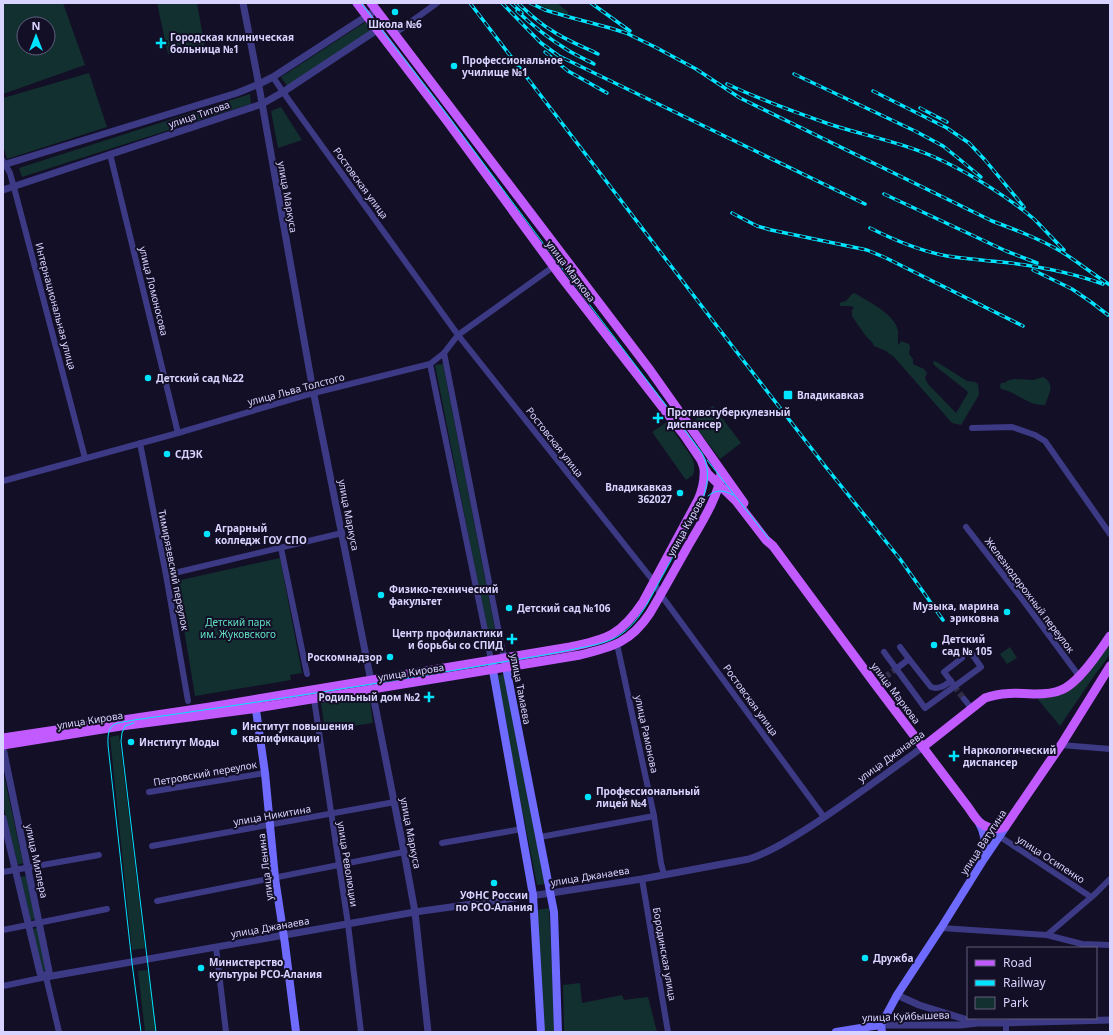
<svg xmlns="http://www.w3.org/2000/svg" width="1113" height="1035" font-family="'Noto Sans',sans-serif">
<style>
.green{fill:#12302f;fill-rule:evenodd}
.lines{fill:none;stroke-linecap:round;stroke-linejoin:round}
.minor-tunnel{stroke:#312d47;stroke-width:6;stroke-dasharray:6 3;stroke-linecap:butt}
.minor{stroke:#3d3a85;stroke-width:6}
.tertiary{stroke:#3d3a85;stroke-width:7}
.secondary{stroke:#6f6bff;stroke-width:8}
.primary{stroke:#c25bff;stroke-width:9}
.tram{stroke:#00e5ff;stroke-width:1}
.rail-casing{stroke:#00e5ff;stroke-width:3.5}
.rail{stroke:#130f26;stroke-width:2;stroke-dasharray:6;stroke-linecap:butt}
.poi-dot{fill:#00e5ff;stroke:#130f26;stroke-width:1.5}
.labels{text-anchor:middle;stroke-width:4;stroke-linejoin:round;paint-order:stroke}
.poi-label{font-size:10px;font-weight:bold;fill:#d9d4ff;stroke:#130f26;text-anchor:start}
.street-label{font-size:10px;fill:#d9d4ff;stroke:#130f26}
.park-label{font-size:10px;fill:#5fe0c0;stroke:#130f26}
</style>
<rect width="100%" height="100%" fill="#130f26"/>
<g class="green">
<path d="M3 3H63L85 65 3 94ZM24 24H48V48H24Z"/>
<polygon points="157,3 197,3 205,48 168,54"/>
<polygon points="534,3 557,3 568,12 568,14 566,15"/>
<polygon points="367,21 373,30 287,86 281,77"/>
<polygon points="89,73 107,127 7,159 3,145 3,98"/>
<polygon points="250,94 251,104 241,107 22,177 19,168"/>
<polygon points="281,107 302,140 278,148 271,111"/>
<path d="M854 293 856 294C869 302 895 314 898 331 898 335 898 340 898 344L899 345 901 341 909 344 910 348 909 354 913 359V364L924 369 927 373 925 378 928 384 956 413 968 393 967 391 934 365 933 362 934 361 937 362 967 381 975 382 978 384 979 395 961 425 952 423 894 357 886 351 874 346 872 342 865 335 852 316V310L854 308 851 306H840V303L842 302 846 301 851 295Z"/>
<polygon points="443,364 498,644 490,645 435,365"/>
<path d="M1043 377C1056 384 1049 394 1045 405 1029 406 1016 392 1001 389L1000 386 1001 383H1004L1009 380 1015 379 1033 380Z"/>
<polygon points="713,406 741,443 720,459 692,422"/>
<path d="M667 422 691 456C695 463 695 468 693 475L686 480 652 432Z"/>
<polygon points="280,558 302,673 290,675 291,680 195,696 176,581"/>
<polygon points="1110,644 1110,654 1108,657 1094,676 1060,726 1036,697 1072,688 1087,675"/>
<polygon points="1010,647 1017,658 1007,664 1000,654"/>
<polygon points="505,674 546,884 537,885 496,676"/>
<polygon points="369,695 373,723 325,730 321,703"/>
<polygon points="119,735 145,948 132,950 110,737"/>
<polygon points="3,771 23,863 18,865 3,805"/>
<polygon points="26,876 36,919 31,920 20,877"/>
<polygon points="549,908 555,1032 543,1032 537,910"/>
<polygon points="37,928 46,970 42,971 33,929"/>
<polygon points="148,970 156,1032 145,1032 138,971"/>
<polygon points="580,983 582,1003 622,995 624,1000 648,997 657,1032 564,1032 563,985"/>
</g>
<g class="lines">
<g class="minor-tunnel">
<polyline points="885,677 896,669"/>
<polyline points="954,686 964,699"/>
</g>
<g class="minor">
<polyline points="394,34 437,3"/>
<polyline points="273,77 283,92 458,335 651,578 661,595 824,817"/>
<polyline points="110,154 178,433"/>
<polyline points="3,161 10,173 16,195 85,458"/>
<polyline points="444,353 504,658"/>
<polyline points="430,364 491,660"/>
<polyline points="972,428 1012,427 1035,435 1045,441 1110,534"/>
<polyline points="140,443 166,575 188,701"/>
<polyline points="3,481 178,433 306,395 430,364 444,353 458,335 564,259"/>
<polyline points="966,527 1022,599 1079,676"/>
<polyline points="281,548 307,674"/>
<polyline points="166,575 342,533"/>
<polyline points="617,644 654,816 661,863 664,875"/>
<polyline points="900,647 909,659"/>
<polyline points="884,652 925,708 981,667 972,654"/>
<path d="M896 669 909 659 931 687C939 690 945 685 951 681"/>
<polyline points="953,684 944,672 962,658"/>
<polyline points="314,699 348,924 361,1032"/>
<polyline points="964,699 972,709"/>
<polyline points="1061,745 1110,749"/>
<polyline points="149,792 265,773"/>
<polyline points="999,836 1091,897"/>
<polyline points="540,837 654,816"/>
<polyline points="442,843 522,829"/>
<polyline points="152,846 395,802"/>
<polyline points="3,872 99,855"/>
<polyline points="642,879 668,1032"/>
<polyline points="157,901 404,852"/>
<polyline points="941,928 1047,935 1082,944 1110,945"/>
<polyline points="3,930 107,909"/>
<polyline points="1047,935 1095,894 1110,879"/>
<polyline points="216,947 226,1032"/>
<polyline points="3,986 46,977 59,1032"/>
<polyline points="1006,1023 1006,1032"/>
</g>
<g class="tertiary">
<polyline points="243,3 257,75 312,385 371,681"/>
<polyline points="3,165 237,93 259,84 273,77 376,10"/>
<polyline points="3,190 262,104 283,92 386,24"/>
<polyline points="372,690 404,852 415,912 428,1032"/>
<polyline points="3,748 49,971 46,977"/>
<polyline points="3,818 40,973 46,977"/>
<path d="M46 977 415 912 551 893 642 879 749 859C770 852 789 840 808 828 847 803 885 774 923 747"/>
<polyline points="897,995 919,1005 974,1022"/>
<polyline points="881,1025 960,1025 978,1023 998,1023 1110,1020"/>
</g>
<g class="secondary">
<polyline points="505,662 554,912 558,1032"/>
<polyline points="492,665 533,895 541,1032"/>
<polyline points="255,703 265,773 275,878 285,944 296,1032"/>
<path d="M978 821C985 833 986 843 984 856"/>
<polyline points="836,1032 867,1027 881,1025"/>
<polyline points="882,1032 881,1025 897,995 941,928 984,859 1005,828"/>
</g>
<g class="primary">
<path d="M357 3 447 121 562 278 684 435 701 460 704 468 708 474 736 501 766 540 773 546 875 684 968 807C975 817 979 826 992 828 997 829 1001 829 1005 827L1061 745 1110 666"/>
<polyline points="371,3 650,370 744,503"/>
<path d="M3 738 210 707 570 647C608 639 621 635 643 602L698 500C703 489 705 480 704 468"/>
<path d="M3 745 121 726 251 709 580 655C613 647 631 642 650 613 663 591 675 569 688 546 699 527 721 493 721 472"/>
<path d="M923 747 985 698C1001 692 1017 693 1034 694 1043 694 1053 694 1061 690 1078 684 1100 651 1110 636"/>
</g>
<g class="tram">
<polyline points="707,460 769,539"/>
<path d="M708 496C716 489 724 490 733 495"/>
<polyline points="134,723 125,726 122,733 121,741 156,1032"/>
<path d="M141 1032 132 963 108 745C107 721 115 724 134 720 255 703 376 684 497 663 525 658 553 654 580 648 594 645 608 643 620 635 638 623 648 603 658 584 667 568 676 551 685 535 698 510 717 481 702 453L558 263 439 104 361 3"/>
</g>
<defs>
<g id="rail">
<polyline points="470,3 736,351 825,466 900,559 943,620"/>
<polyline points="502,3 541,43 559,56 865,204"/>
<polyline points="511,3 522,13"/>
<path d="M530 3 545 10 569 17 610 28 626 33 655 47 696 69 740 98 992 221C1016 230 1040 239 1062 252 1078 262 1094 275 1110 285"/>
<polyline points="591,3 630,31"/>
<path d="M519 4C529 13 539 23 551 30 565 40 582 46 598 54"/>
<path d="M517 11C532 25 548 38 566 49 575 55 585 59 594 64"/>
<polyline points="545,52 568,71 607,93"/>
<polyline points="794,74 915,131 943,146 958,158 981,177"/>
<path d="M727 84C761 100 797 113 832 125 870 137 909 144 945 162 974 176 1009 198 1034 219 1044 229 1054 240 1064 250"/>
<polyline points="873,91 947,128 969,143 985,160 1024,207"/>
<polyline points="920,108 947,122"/>
<polyline points="884,194 1006,251 1037,263"/>
<polyline points="732,213 757,226 771,230 867,250 886,258 1023,326"/>
<path d="M870 228C894 240 920 251 947 256 968 259 990 261 1011 263 1042 267 1073 273 1103 284"/>
<polyline points="1033,270 1072,289 1091,302 1108,315"/>
</g>
</defs>
<use href="#rail" class="rail-casing"/>
<use href="#rail" class="rail"/>
</g>
<g class="poi-dot">
<circle cx="395" cy="12" r="4"/>
<path d="M159 37h4v4h4v4h-4v4h-4v-4h-4v-4h4z"/>
<circle cx="454" cy="66" r="4"/>
<circle cx="148" cy="378" r="4"/>
<rect x="783" y="390" width="10" height="10" rx="2"/>
<path d="M656 412h4v4h4v4h-4v4h-4v-4h-4v-4h4z"/>
<circle cx="167" cy="454" r="4"/>
<circle cx="680" cy="493" r="4"/>
<circle cx="207" cy="534" r="4"/>
<circle cx="381" cy="595" r="4"/>
<circle cx="509" cy="608" r="4"/>
<circle cx="1007" cy="612" r="4"/>
<path d="M510 633h4v4h4v4h-4v4h-4v-4h-4v-4h4z"/>
<circle cx="934" cy="645" r="4"/>
<circle cx="390" cy="657" r="4"/>
<path d="M427 691h4v4h4v4h-4v4h-4v-4h-4v-4h4z"/>
<circle cx="234" cy="732" r="4"/>
<circle cx="131" cy="742" r="4"/>
<path d="M952 750h4v4h4v4h-4v4h-4v-4h-4v-4h4z"/>
<circle cx="588" cy="797" r="4"/>
<circle cx="494" cy="883" r="4"/>
<circle cx="865" cy="958" r="4"/>
<circle cx="201" cy="968" r="4"/>
</g>
<g class="labels">
<g class="poi-label">
<text x="395" y="28" text-anchor="middle">Школа №6</text>
<text x="170" y="41">Городская клиническая<tspan x="170" dy="12">больница №1</tspan></text>
<text x="462" y="64">Профессиональное<tspan x="462" dy="12">училище №1</tspan></text>
<text x="156" y="382">Детский сад №22</text>
<text x="797" y="399">Владикавказ</text>
<text x="667" y="416">Противотуберкулезный<tspan x="667" dy="12">диспансер</tspan></text>
<text x="175" y="458">СДЭК</text>
<text x="672" y="491" text-anchor="end">Владикавказ<tspan x="672" dy="12">362027</tspan></text>
<text x="215" y="532">Аграрный<tspan x="215" dy="12">колледж ГОУ СПО</tspan></text>
<text x="389" y="593">Физико-технический<tspan x="389" dy="12">факультет</tspan></text>
<text x="999" y="610" text-anchor="end">Музыка, марина<tspan x="999" dy="12">эриковна</tspan></text>
<text x="517" y="612">Детский сад №106</text>
<text x="503" y="637" text-anchor="end">Центр профилактики<tspan x="503" dy="12">и борьбы со СПИД</tspan></text>
<text x="942" y="643">Детский<tspan x="942" dy="12">сад № 105</tspan></text>
<text x="382" y="661" text-anchor="end">Роскомнадзор</text>
<text x="420" y="701" text-anchor="end">Родильный дом №2</text>
<text x="242" y="730">Институт повышения<tspan x="242" dy="12">квалификации</tspan></text>
<text x="139" y="746">Институт Моды</text>
<text x="963" y="754">Наркологический<tspan x="963" dy="12">диспансер</tspan></text>
<text x="596" y="795">Профессиональный<tspan x="596" dy="12">лицей №4</tspan></text>
<text x="494" y="899" text-anchor="middle">УФНС России<tspan x="494" dy="12">по РСО-Алания</tspan></text>
<text x="873" y="962">Дружба</text>
<text x="209" y="966">Министерство<tspan x="209" dy="12">культуры РСО-Алания</tspan></text>
</g>
<g class="street-label">
<text transform="translate(199 114) rotate(-19)" y="4">улица Титова</text>
<text transform="translate(361 183) rotate(54)" y="4">Ростовская улица</text>
<text transform="translate(288 197) rotate(80)" y="4">улица Маркуса</text>
<text transform="translate(571 271) rotate(53)" y="4">улица Маркова</text>
<text transform="translate(154 291) rotate(76)" y="4">улица Ломоносова</text>
<text transform="translate(56 306) rotate(75)" y="4">Интернациональная улица</text>
<text transform="translate(296 389) rotate(-15)" y="4">улица Льва Толстого</text>
<text transform="translate(555 442) rotate(52)" y="4">Ростовская улица</text>
<text transform="translate(349 515) rotate(79)" y="4">улица Маркуса</text>
<text transform="translate(686 526) rotate(-61)" y="4">улица Кирова</text>
<text transform="translate(174 570) rotate(79)" y="4">Тимирязевский переулок</text>
<text transform="translate(1030 595) rotate(53)" y="4">Железнодорожный переулок</text>
<text transform="translate(411 672) rotate(-9)" y="4">улица Кирова</text>
<text transform="translate(521 689) rotate(79)" y="4">улица Тамаева</text>
<text transform="translate(896 693) rotate(53)" y="4">улица Маркова</text>
<text transform="translate(751 700) rotate(54)" y="4">Ростовская улица</text>
<text transform="translate(90 720) rotate(-9)" y="4">улица Кирова</text>
<text transform="translate(647 734) rotate(78)" y="4">улица Рамонова</text>
<text transform="translate(891 756) rotate(-36)" y="4">улица Джанаева</text>
<text transform="translate(205 773) rotate(-10)" y="4">Петровский переулок</text>
<text transform="translate(272 815) rotate(-10)" y="4">улица Никитина</text>
<text transform="translate(411 833) rotate(79)" y="4">улица Маркуса</text>
<text transform="translate(983 842) rotate(-57)" y="4">улица Ватутина</text>
<text transform="translate(1051 859) rotate(33)" y="4">улица Осипенко</text>
<text transform="translate(37 861) rotate(78)" y="4">улица Миллера</text>
<text transform="translate(348 864) rotate(81)" y="4">улица Революции</text>
<text transform="translate(265 867) rotate(-97)" y="4">улица Ленина</text>
<text transform="translate(590 876) rotate(-9)" y="4">улица Джанаева</text>
<text transform="translate(270 927) rotate(-10)" y="4">улица Джанаева</text>
<text transform="translate(665 954) rotate(80)" y="4">Бородинская улица</text>
<text transform="translate(906 1016) rotate(-2)" y="4">улица Куйбышева</text>
</g>
<g class="park-label">
<text x="238" y="626">Детский парк<tspan x="238" dy="12">им. Жуковского</tspan></text>
</g>
</g>
<rect width="1113" height="1035" fill="none" stroke="#d9d4ff" stroke-width="8"/>
<rect x="967" y="947" width="130" height="72" fill="#130f26" stroke="#625e7d"/>
<rect x="975" y="960" width="20" height="6" fill="#c25bff" stroke="#625e7d"/>
<text x="1003" y="967" font-size="12" fill="#d9d4ff">Road</text>
<rect x="975" y="980" width="20" height="6" fill="#00e5ff" stroke="#625e7d"/>
<text x="1003" y="987" font-size="12" fill="#d9d4ff">Railway</text>
<rect x="975" y="997" width="20" height="12" fill="#12302f" stroke="#625e7d"/>
<text x="1003" y="1007" font-size="12" fill="#d9d4ff">Park</text>
<g transform="translate(36 36)"><circle r="19" fill="#130f26" stroke="#625e7d"/>
<path d="M0-3L7 15L0 10L-7 15Z" fill="#00e5ff"/>
<text y="-6" font-size="11" font-weight="bold" text-anchor="middle" fill="#d9d4ff">N</text>
</g>
</svg>
